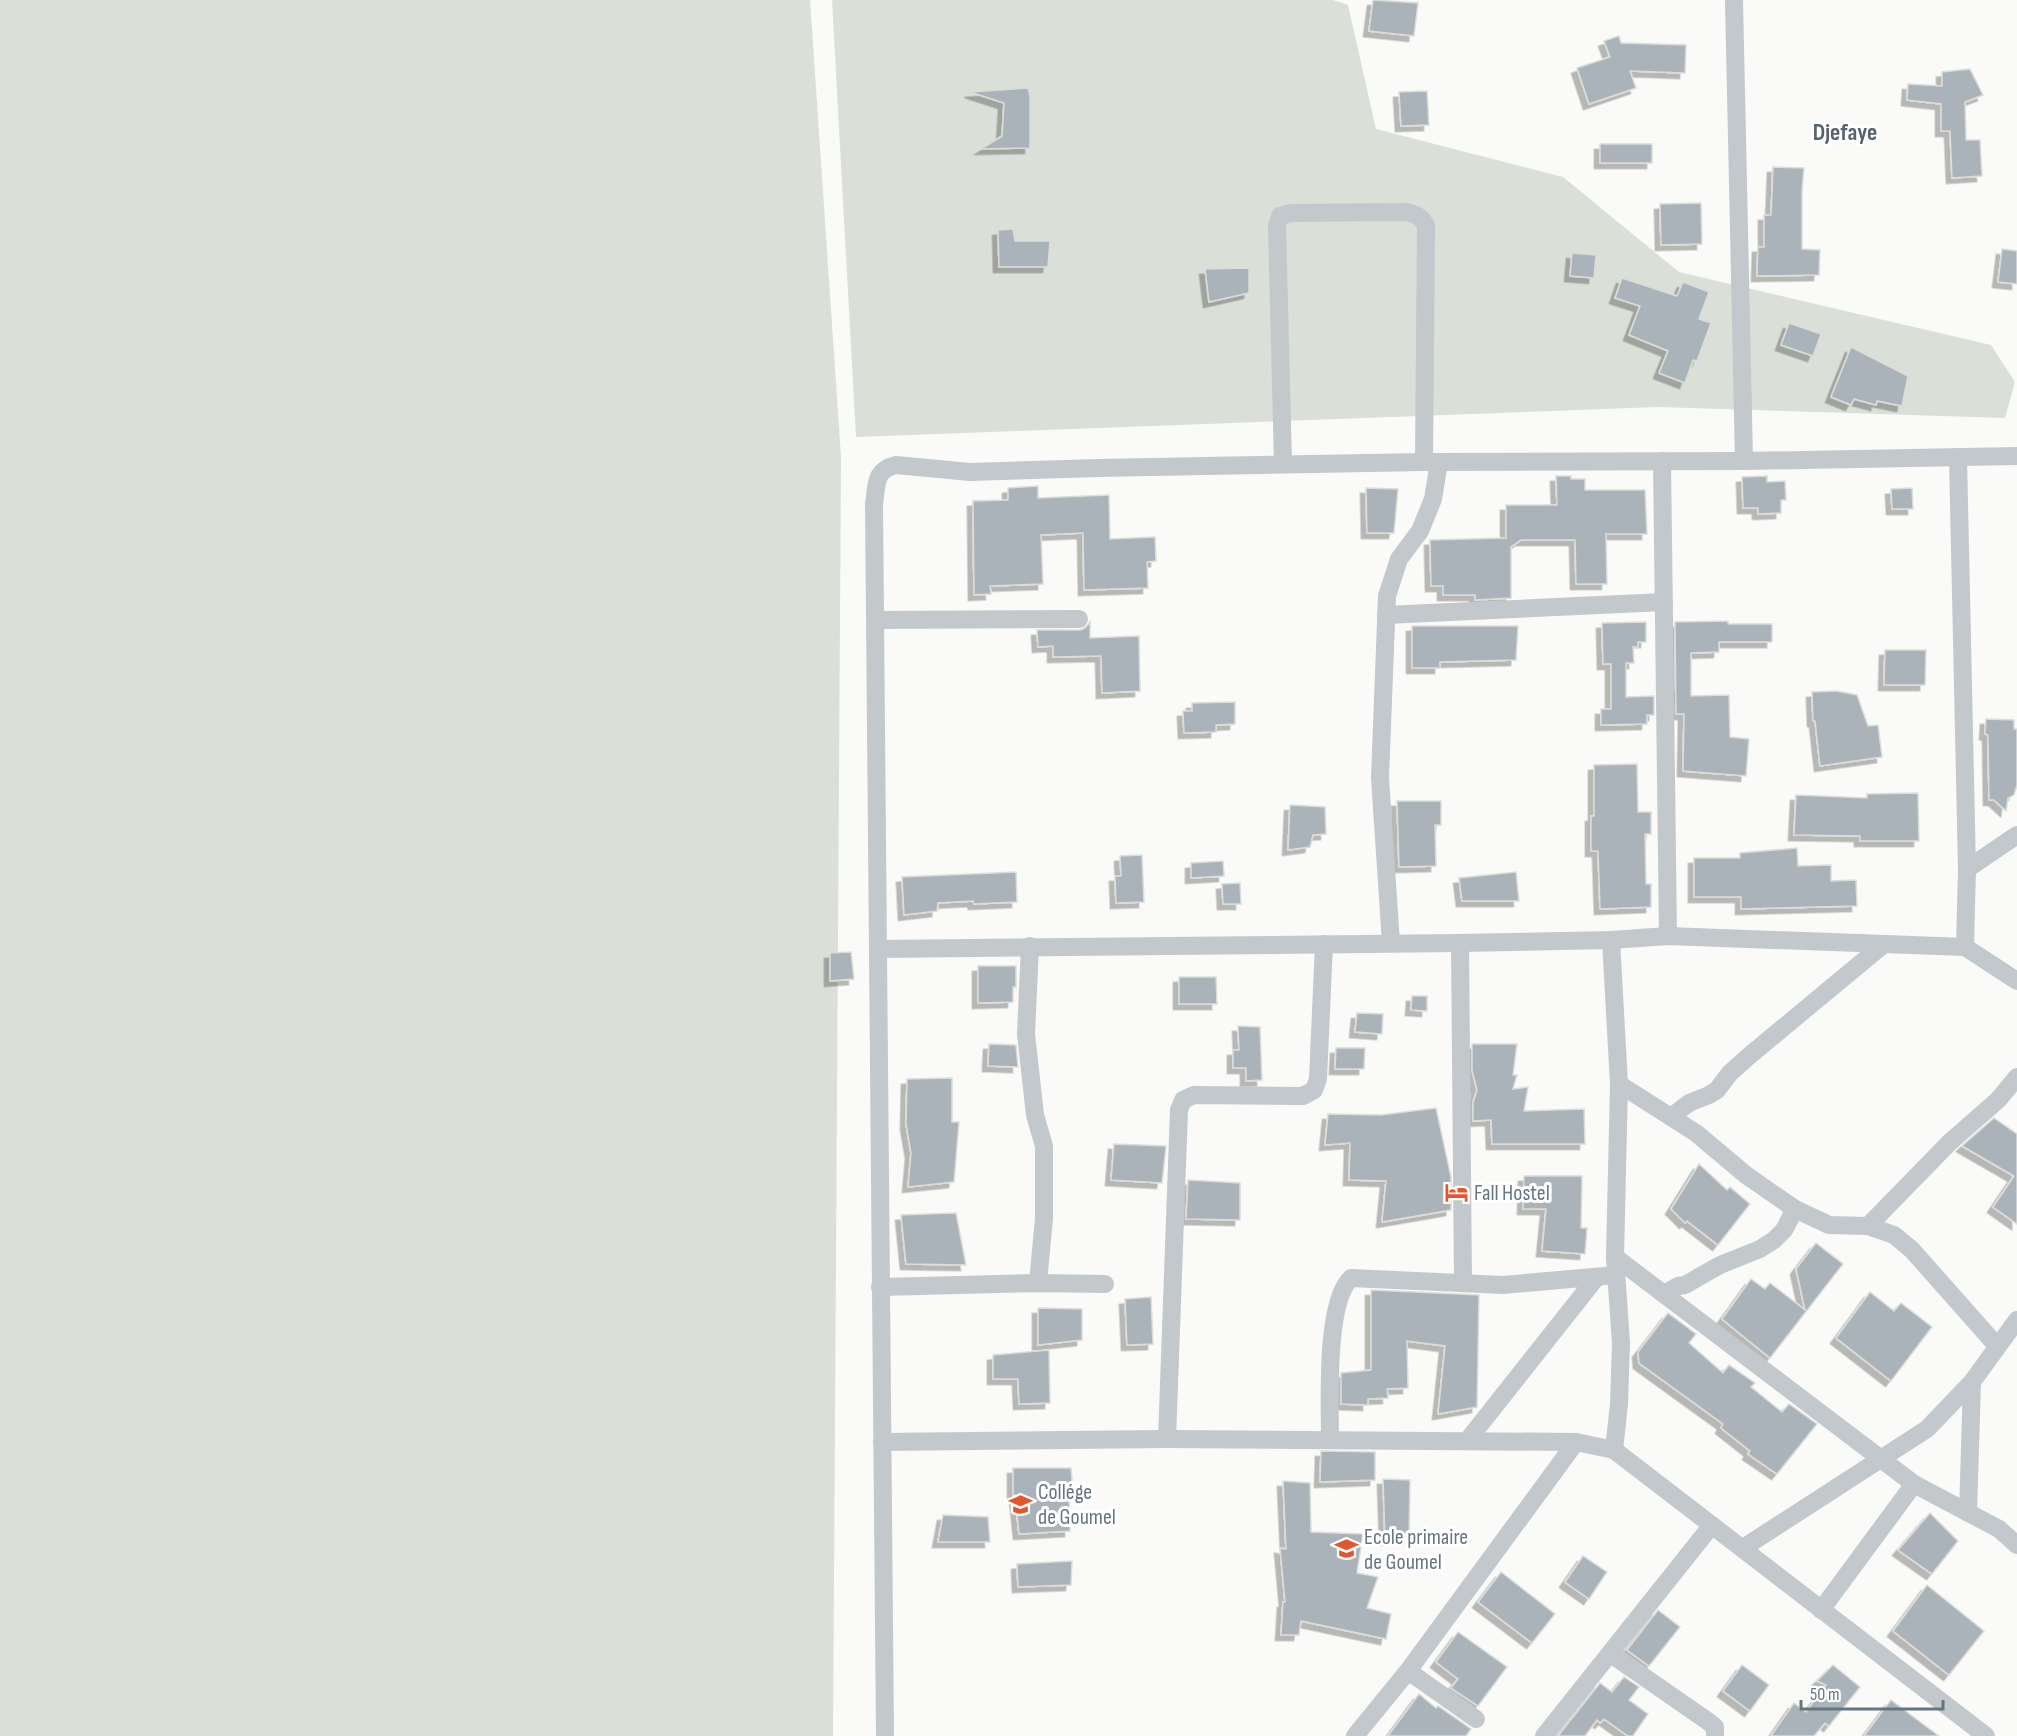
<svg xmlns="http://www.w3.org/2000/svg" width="2017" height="1736" font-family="'Sofia Sans Condensed',sans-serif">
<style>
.green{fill:#dadfd7}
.building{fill:#aab3b9;stroke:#dcdcda;stroke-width:1.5;filter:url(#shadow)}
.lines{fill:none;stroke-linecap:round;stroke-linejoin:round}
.minor{stroke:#c3c8cc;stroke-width:18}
.labels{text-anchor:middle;stroke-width:6;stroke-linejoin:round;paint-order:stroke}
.poi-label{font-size:22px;fill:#657683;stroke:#fff;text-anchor:start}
.neighbourhood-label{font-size:24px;font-weight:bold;fill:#57646e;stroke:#fff}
</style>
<defs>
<filter id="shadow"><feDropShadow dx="-5.5" dy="5.5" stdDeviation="0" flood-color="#0004"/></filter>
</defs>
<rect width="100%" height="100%" fill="#fafaf8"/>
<g class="green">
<polygon points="0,0 810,0 841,457 833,1736 0,1736"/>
<polygon points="832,0 1333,0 1348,5 1376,129 1563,177 1679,272 1991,345 2015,382 2005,418 1658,407 856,437"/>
</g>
<g class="building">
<polygon points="1373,0 1418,3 1414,36 1369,31"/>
<polygon points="1619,36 1621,43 1686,45 1685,73 1630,71 1636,88 1589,104 1577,68 1610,57 1604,41"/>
<polygon points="1970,69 1983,95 1965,102 1966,140 1980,140 1982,176 1952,178 1950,131 1941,131 1941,104 1907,100 1908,84 1942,86 1942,72"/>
<polygon points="1028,88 1030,96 1030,148 981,149 1002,136 1004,103 970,92"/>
<polygon points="1427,91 1429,125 1401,126 1399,92"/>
<rect x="1600" y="144" width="52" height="19"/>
<polygon points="1773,167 1804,168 1802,191 1802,249 1820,250 1819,275 1757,276 1758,247 1764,247 1764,215 1771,215"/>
<polygon points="1701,203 1702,244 1661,245 1660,204"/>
<polygon points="1013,229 1015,241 1050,241 1048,267 999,267 998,230"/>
<polygon points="2002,249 2017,251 2017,284 1998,282"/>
<polygon points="1572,253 1596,255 1594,278 1570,276"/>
<polygon points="1249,268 1249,293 1209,302 1205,269"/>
<polygon points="1622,278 1677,296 1683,282 1709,292 1699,319 1711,323 1697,361 1693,360 1685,383 1659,373 1668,351 1629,335 1640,306 1615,298"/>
<polygon points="1789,323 1821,334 1813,356 1781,345"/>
<polygon points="1851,347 1908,376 1902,406 1877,401 1876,405 1854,399 1851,405 1831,397"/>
<polygon points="1556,476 1571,476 1571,479 1585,479 1585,490 1645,490 1647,534 1606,534 1607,584 1576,584 1575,540 1521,540 1511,547 1511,598 1475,600 1475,595 1443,595 1443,586 1431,586 1430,540 1506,538 1506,505 1557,505"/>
<polygon points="1767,476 1767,482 1785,481 1786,500 1781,500 1781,513 1758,514 1758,508 1743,508 1742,477"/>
<polygon points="1038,486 1038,498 1109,495 1110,539 1155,537 1156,561 1147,562 1148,588 1084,590 1083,533 1041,535 1043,584 990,586 991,594 974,595 973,501 1008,500 1008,488"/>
<polygon points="1366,488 1398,489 1394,533 1367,533"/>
<polygon points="1912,488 1913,509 1892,509 1891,489"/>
<polygon points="1728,621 1728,624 1772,624 1772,642 1719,642 1719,652 1691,653 1691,696 1729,695 1730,737 1749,739 1746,776 1683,771 1684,714 1676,714 1675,622"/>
<polygon points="1090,622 1090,638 1139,636 1140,691 1102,693 1101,656 1053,657 1053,646 1038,647 1037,630 1080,630 1085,628"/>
<polygon points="1646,622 1646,642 1638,642 1638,647 1633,647 1634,663 1626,663 1626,697 1654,696 1654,715 1647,715 1647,724 1601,725 1601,709 1611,709 1611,664 1603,664 1602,623"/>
<polygon points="1412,626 1518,626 1516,660 1440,662 1440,668 1412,668"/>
<polygon points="1885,650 1926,650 1925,685 1884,685"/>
<polygon points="1836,691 1857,695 1868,726 1878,725 1882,757 1820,766 1815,721 1813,721 1812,692"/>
<polygon points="1235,702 1235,724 1216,725 1216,732 1184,733 1183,711 1192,711 1192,703"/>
<polygon points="1986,719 2014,720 2014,729 2017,729 2017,785 2014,795 2008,798 2006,811 1994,800 1989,800 1988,735 1985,734"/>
<polygon points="1637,764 1638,812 1651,812 1651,834 1645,834 1646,884 1651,884 1651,907 1600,909 1598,851 1591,851 1591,816 1594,816 1594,765"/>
<polygon points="1918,793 1919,841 1860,841 1860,836 1794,835 1796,795 1867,798 1867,794"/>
<polygon points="1397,801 1441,801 1441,825 1435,825 1436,866 1399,867"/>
<polygon points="1290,805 1325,807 1326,834 1313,835 1310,847 1288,850"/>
<polygon points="1797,848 1798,866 1831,865 1831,881 1856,880 1857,906 1741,909 1741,897 1694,897 1694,858 1740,858 1740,853"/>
<polygon points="1142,855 1144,902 1116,903 1115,876 1121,876 1120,856"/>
<polygon points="1223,861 1224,876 1191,878 1191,863"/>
<polygon points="1016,872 1017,902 974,904 973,901 938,903 937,911 904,915 902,877"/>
<polygon points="1516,872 1519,901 1462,901 1459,878"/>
<polygon points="1240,883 1241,904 1223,904 1222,884"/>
<polygon points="851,952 854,979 830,981 830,953"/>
<polygon points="978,966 1016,966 1016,987 1013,987 1013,1002 978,1003"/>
<polygon points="1179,977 1216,977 1217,1004 1179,1004"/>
<polygon points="1412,996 1427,996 1427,1011 1411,1010"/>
<polygon points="1357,1013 1383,1014 1382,1034 1355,1032"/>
<polygon points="1238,1026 1260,1027 1262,1080 1246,1081 1246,1068 1233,1068 1233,1050 1239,1050"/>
<polygon points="989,1044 1016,1045 1018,1067 988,1066"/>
<polygon points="1472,1044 1517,1044 1513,1075 1517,1075 1513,1089 1528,1087 1524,1111 1584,1109 1585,1144 1492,1144 1491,1120 1473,1121 1473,1103 1477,1090 1472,1070"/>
<polygon points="1336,1048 1365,1048 1364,1069 1335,1069"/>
<polygon points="952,1078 952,1122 959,1122 954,1182 908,1187 911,1153 906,1124 907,1079"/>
<polygon points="1436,1108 1451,1177 1451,1210 1382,1222 1386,1181 1349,1180 1350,1143 1325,1145 1328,1114 1381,1115"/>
<polygon points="1994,1118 2017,1134 2017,1224 1993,1207 2014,1176 1962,1146"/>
<polygon points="1114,1144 1166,1146 1162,1183 1111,1180"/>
<polygon points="1699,1164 1727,1190 1730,1187 1750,1204 1718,1245 1687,1221 1685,1223 1671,1209"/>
<polygon points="1524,1176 1582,1176 1581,1228 1587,1228 1585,1254 1542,1251 1546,1209 1523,1209"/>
<polygon points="1188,1180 1240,1183 1240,1220 1186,1219"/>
<polygon points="956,1213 966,1265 906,1264 901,1215"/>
<polygon points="1816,1243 1843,1264 1770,1358 1722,1319 1751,1279 1765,1289 1770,1283 1805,1310 1796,1269"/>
<polygon points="1371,1290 1479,1295 1477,1407 1438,1414 1445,1346 1407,1341 1408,1388 1387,1389 1388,1398 1368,1399 1368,1405 1341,1404 1341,1373 1371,1370"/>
<polygon points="1870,1292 1894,1311 1901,1303 1932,1327 1891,1381 1836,1338"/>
<polygon points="1151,1297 1153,1344 1127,1345 1125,1299"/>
<polygon points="1038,1308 1082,1309 1082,1340 1038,1345"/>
<polygon points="1668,1313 1696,1334 1689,1343 1723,1373 1729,1365 1755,1383 1751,1387 1782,1412 1789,1404 1817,1424 1777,1474 1748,1454 1750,1451 1721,1428 1723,1424 1639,1363 1638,1352"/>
<polygon points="1049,1350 1050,1403 1019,1404 1018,1379 993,1379 993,1355"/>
<polygon points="1321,1451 1375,1452 1375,1480 1320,1482"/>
<polygon points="1013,1468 1071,1468 1073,1495 1069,1495 1070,1531 1019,1534 1015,1495 1013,1495"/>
<polygon points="1383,1479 1410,1480 1409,1539 1385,1540"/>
<polygon points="1283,1481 1310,1483 1311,1532 1363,1534 1357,1573 1378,1577 1367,1608 1391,1614 1386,1639 1301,1621 1299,1635 1281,1635 1283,1602 1285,1602 1280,1548 1286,1549"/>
<polygon points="1930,1513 1958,1541 1932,1574 1898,1550"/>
<polygon points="943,1515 988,1517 990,1542 938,1542"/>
<polygon points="1583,1556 1607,1572 1589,1599 1565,1582"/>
<polygon points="1072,1561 1071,1585 1018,1587 1017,1564"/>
<polygon points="1501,1572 1555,1614 1532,1643 1478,1602"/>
<polygon points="1927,1585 1984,1631 1949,1675 1893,1631"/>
<polygon points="1658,1610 1680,1627 1649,1666 1627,1650"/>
<polygon points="1458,1632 1507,1667 1478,1706 1451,1688 1458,1679 1436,1662"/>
<polygon points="1742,1665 1769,1685 1750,1711 1723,1691"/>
<polygon points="1833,1665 1860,1687 1829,1726 1825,1723 1814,1736 1771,1736 1794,1703 1806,1712 1826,1685 1817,1681"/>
<polygon points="1624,1677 1639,1687 1629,1700 1648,1714 1633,1736 1628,1736 1604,1719 1600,1723 1597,1720 1585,1736 1558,1736 1600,1683 1612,1692"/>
<polygon points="1419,1694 1436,1708 1438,1706 1471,1729 1466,1736 1388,1736"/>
<polygon points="1891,1700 1939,1736 1864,1736"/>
</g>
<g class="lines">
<g class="minor">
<polyline points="1734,0 1744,461"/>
<polyline points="1958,457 1967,869 1965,947"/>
<polyline points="1662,461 1668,936"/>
<path d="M1283 464 1277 226 1280 216 1291 213 1406 212C1416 214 1422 217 1426 226L1424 462"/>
<polyline points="1386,615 1664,602"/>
<polyline points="876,620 1079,619"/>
<polyline points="1967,869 2017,835"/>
<polyline points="1611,940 1619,1084 1615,1257 1621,1343 1619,1404 1614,1450"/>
<polyline points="1391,943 1380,778 1387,596 1399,559 1420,531 1433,499 1439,462"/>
<polyline points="1460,943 1463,1283"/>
<polyline points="1030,946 1026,1034 1035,1115 1044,1146 1044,1218 1038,1283"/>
<polyline points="878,949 1460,943 1611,940 1668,936 1965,947 2017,981"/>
<polyline points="1619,1084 1696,1133 1746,1175 1795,1209 1829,1225 1868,1226 1894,1235 1912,1250 1997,1346"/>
<polyline points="1671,1117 1689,1103 1709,1095 1717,1090 1730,1073 1749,1056 1884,944"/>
<polyline points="1868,1226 1950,1142 1998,1100 2017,1077"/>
<polyline points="1615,1257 1914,1484 1999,1529 2017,1545"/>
<polyline points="880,1287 1038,1283 1105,1284"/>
<polyline points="1664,1294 1678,1286 1685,1285 1720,1265 1760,1249 1774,1240 1784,1230 1795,1209"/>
<polyline points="1167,1439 1179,1110 1183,1100 1194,1095 1303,1096 1314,1090 1318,1079 1324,944"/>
<path d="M1330 1440C1330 1404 1325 1302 1351 1278L1503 1285 1616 1275"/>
<polyline points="1467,1441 1596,1278"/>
<polyline points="882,1442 1167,1439 1576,1442 1614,1450 1986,1736"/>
<polyline points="1968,1513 1972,1382"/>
<polyline points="1743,1548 1927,1429 1972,1382 2017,1320"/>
<polyline points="1821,1610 1914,1484"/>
<polyline points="1611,1654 1709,1722 1715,1727 1715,1736"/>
<polyline points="1408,1671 1476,1719"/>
<path d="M885 1736 874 504C877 485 874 470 896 465L970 472 1098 468 1424 462 1744 461 2017 456"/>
<polyline points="1355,1736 1408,1671 1576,1442"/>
<polyline points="1544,1736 1712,1525"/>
</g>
</g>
<defs>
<symbol id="hotel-bare" viewBox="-9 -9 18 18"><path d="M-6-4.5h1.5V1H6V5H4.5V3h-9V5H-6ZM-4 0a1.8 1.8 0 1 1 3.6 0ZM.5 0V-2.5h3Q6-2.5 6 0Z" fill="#e4572e" stroke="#fff" stroke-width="2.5" paint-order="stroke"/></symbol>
<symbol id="school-bare" viewBox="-9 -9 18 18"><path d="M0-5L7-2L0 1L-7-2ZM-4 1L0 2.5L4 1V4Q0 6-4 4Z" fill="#e4572e" stroke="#fff" stroke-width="2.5" paint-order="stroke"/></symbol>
</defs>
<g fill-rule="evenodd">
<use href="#hotel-bare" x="1440" y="1176" width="33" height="33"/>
<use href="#school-bare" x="1004" y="1488" width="33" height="33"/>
<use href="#school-bare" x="1330" y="1532" width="33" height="33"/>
</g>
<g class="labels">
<g class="poi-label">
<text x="1474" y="1200">Fall Hostel</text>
<text x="1038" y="1499">Collége<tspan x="1038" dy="25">de Goumel</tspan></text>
<text x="1364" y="1544">Ecole primaire<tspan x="1364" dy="25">de Goumel</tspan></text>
</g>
<g class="neighbourhood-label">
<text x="1845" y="140">Djefaye</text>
</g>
</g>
<path d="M1801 1700v9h142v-9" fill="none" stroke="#657683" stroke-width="3"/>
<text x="1810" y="1700" font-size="18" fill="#657683" stroke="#ffffff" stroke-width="4.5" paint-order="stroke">50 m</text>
</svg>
